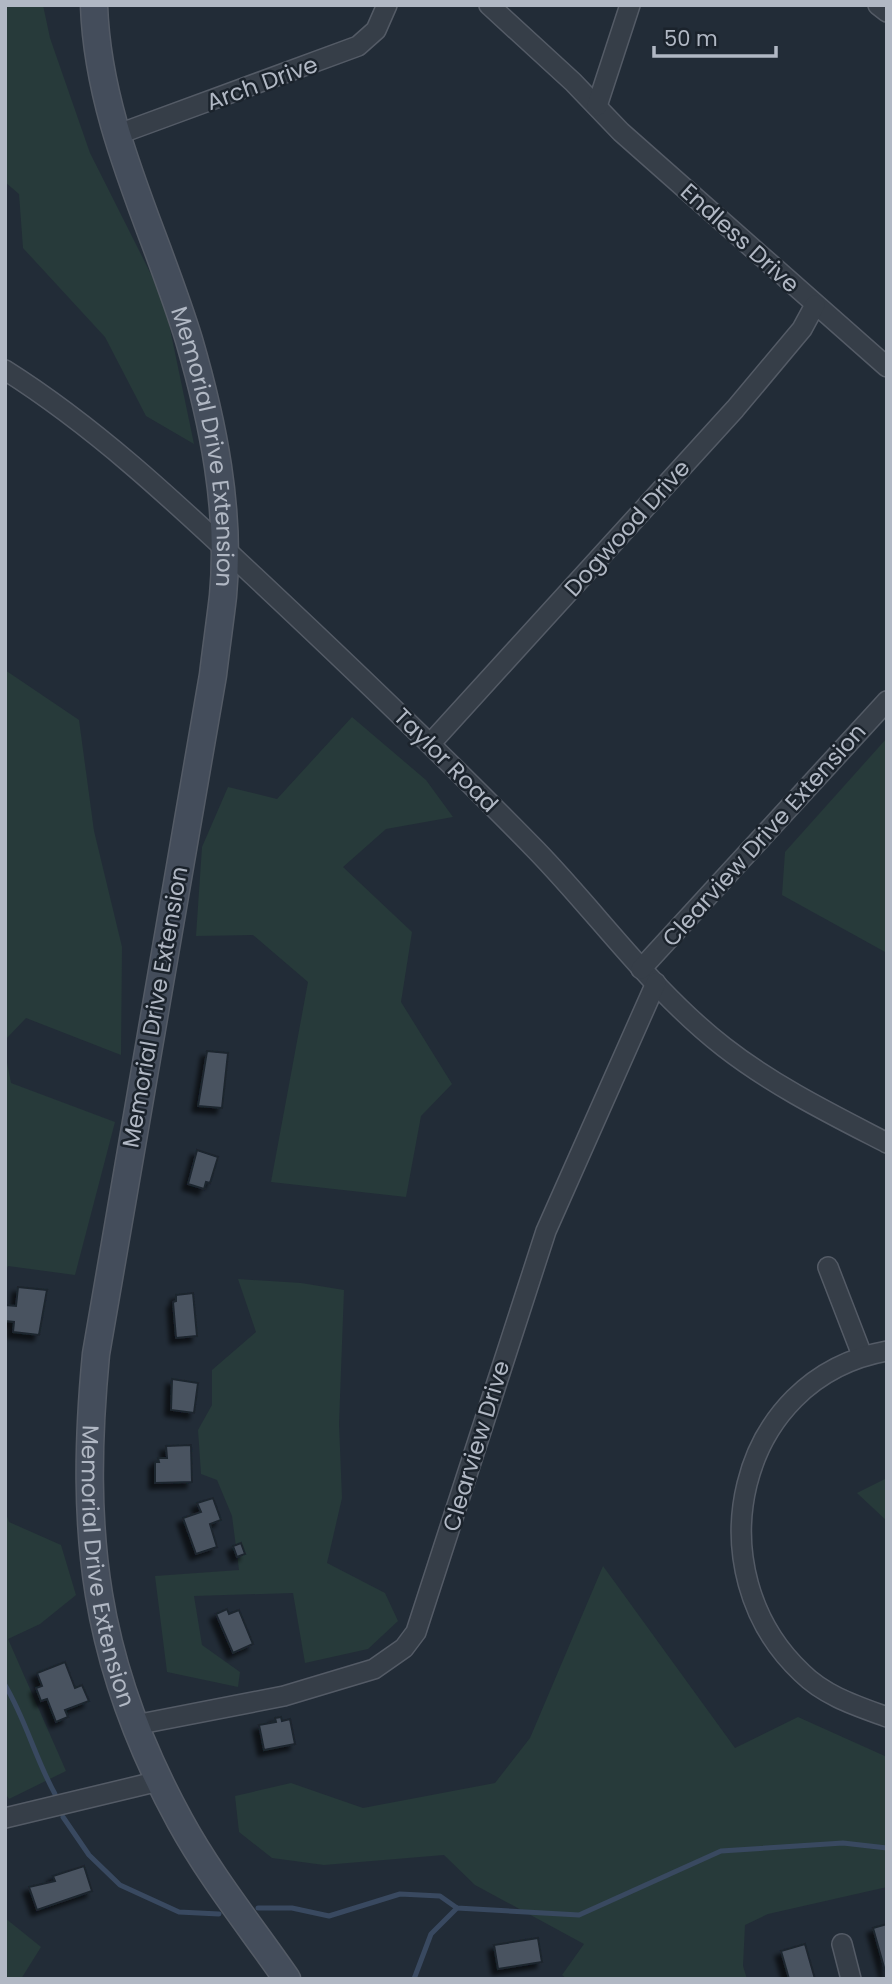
<svg xmlns="http://www.w3.org/2000/svg" width="892" height="1984" font-family="Poppins,sans-serif">
<style>
.green{fill:#273a3a}
.lines{fill:none;stroke-linecap:round;stroke-linejoin:round}
.stream{stroke:#394960;stroke-width:5}
.building{fill:#495361;stroke:#1d252e;stroke-width:2;filter:url(#shadow)}
.street-casing{stroke:#545b66;stroke-width:22}
.secondary-casing{stroke:#545b66;stroke-width:29}
.street{stroke:#363e48;stroke-width:19}
.secondary{stroke:#444d5b;stroke-width:26}
.labels{text-anchor:middle;stroke-width:5;stroke-linejoin:round;paint-order:stroke}
.street-label{font-size:23px;fill:#b1b8c4;stroke:#1b232c}
</style>
<defs>
<filter id="shadow"><feDropShadow dx="-5.5" dy="5.5" stdDeviation="2" flood-color="#0009"/></filter>
</defs>
<rect width="100%" height="100%" fill="#222c37"/>
<g class="green">
<polygon points="5,5 43,5 50,38 90,153 164,300 194,444 146,416 105,337 23,248 19,194 5,182"/>
<polygon points="5,670 79,720 94,831 122,947 121,1055 26,1018 5,1040"/>
<polygon points="352,717 426,780 453,817 386,829 343,867 412,932 401,1002 452,1084 421,1116 406,1197 271,1182 308,982 253,935 196,936 202,847 228,787 277,799"/>
<polygon points="887,738 887,953 782,895 785,852"/>
<polygon points="5,1052 11,1083 115,1122 75,1275 8,1266 5,1272"/>
<polygon points="238,1279 301,1283 344,1290 339,1424 342,1498 327,1563 385,1593 398,1621 368,1649 305,1663 293,1593 194,1596 202,1645 240,1672 238,1687 167,1672 155,1576 239,1570 232,1516 217,1480 201,1474 198,1430 212,1405 212,1370 256,1332"/>
<polygon points="887,1478 887,1521 857,1493"/>
<polygon points="5,1511 9,1522 61,1545 76,1595 40,1624 8,1639 66,1771 9,1799 5,1793"/>
<polygon points="603,1566 735,1748 798,1717 887,1757 887,1887 768,1914 745,1925 743,1966 747,1979 567,1979 562,1975 584,1944 475,1885 444,1855 324,1865 272,1858 239,1832 235,1796 291,1783 363,1808 495,1783 530,1738"/>
<polygon points="5,1918 41,1947 21,1979 5,1979"/>
</g>
<g class="lines">
<g class="stream">
<path d="M5 1685C26 1720 35 1758 55 1794"/>
<polyline points="63,1817 89,1855 120,1885 179,1912 219,1914"/>
<polyline points="258,1908 292,1908 329,1916 400,1894 440,1896 457,1908 579,1915 721,1851 843,1843 887,1848"/>
<polyline points="414,1979 431,1934 457,1908"/>
</g>
</g>
<g class="building">
<polygon points="207,1051 228,1053 222,1108 198,1106"/>
<polygon points="197,1150 218,1157 210,1183 206,1182 204,1189 188,1184"/>
<polygon points="18,1287 47,1290 39,1335 13,1332 14,1322 5,1321 5,1305 16,1306"/>
<polygon points="193,1293 197,1336 176,1338 173,1302 176,1301 176,1295"/>
<polygon points="172,1379 198,1383 194,1413 171,1410"/>
<polygon points="191,1445 192,1482 155,1483 155,1462 159,1462 158,1458 167,1458 166,1446"/>
<polygon points="213,1498 221,1520 210,1524 217,1547 196,1554 183,1518 201,1512 197,1503"/>
<polygon points="241,1543 245,1554 237,1557 233,1546"/>
<polygon points="227,1609 229,1614 239,1610 253,1644 233,1653 216,1614"/>
<polygon points="65,1662 75,1688 82,1685 89,1701 65,1710 68,1717 56,1722 47,1699 41,1701 36,1688 42,1686 37,1673"/>
<polygon points="281,1717 282,1721 290,1719 295,1744 264,1750 259,1725 276,1722 275,1718"/>
<polygon points="84,1866 92,1891 37,1910 29,1887 55,1881 53,1876"/>
<polygon points="887,1924 887,1978 873,1928"/>
<polygon points="538,1938 542,1962 498,1969 494,1945"/>
<polygon points="805,1944 815,1979 789,1979 781,1951"/>
</g>
<g class="lines">
<defs>
<g id="street">
<polyline points="489,5 573,82 621,132 887,367"/>
<polyline points="878,5 887,12"/>
<polyline points="597,106 630,5"/>
<polyline points="116,135 358,46 376,30 387,5"/>
<path d="M5 370C97 428 177 504 256 578 351 667 445 757 536 850 599 915 652 991 724 1047 774 1086 831 1114 887 1143"/>
<polyline points="431,743 735,409 802,329 815,305"/>
<polyline points="641,969 887,701"/>
<polyline points="828,1267 862,1355"/>
<path d="M887 1351C735 1378 694 1572 802 1673 825 1696 857 1706 887 1717"/>
<polyline points="135,1725 284,1696 374,1669 404,1648 416,1632 546,1231 656,983"/>
<polyline points="5,1818 159,1781"/>
<polyline points="842,1944 851,1979"/>
</g>
<g id="secondary">
<path id="s1" d="M94 5C98 125 155 228 189 340 213 422 231 510 223 596 220 622 216 649 213 675L96 1354C79 1532 93 1662 180 1821 210 1876 251 1927 287 1979"/>
</g>
</defs>
<use href="#street" class="street-casing"/>
<use href="#secondary" class="secondary-casing"/>
<use href="#street" class="street"/>
<use href="#secondary" class="secondary"/>
</g>
<g class="labels">
<g class="street-label">
<text transform="translate(262 83) rotate(-20)" y="8">Arch Drive</text>
<text transform="translate(740 238) rotate(42)" y="8">Endless Drive</text>
<text dy="8" stroke="none"><textPath href="#s1" startOffset="458">Memorial Drive Extension</textPath></text>
<text transform="translate(627 528) rotate(-48)" y="8">Dogwood Drive</text>
<text transform="translate(446 760) rotate(45)" y="8">Taylor Road</text>
<text transform="translate(764 835) rotate(-48)" y="8">Clearview Drive Extension</text>
<text transform="translate(155 1007) rotate(-80)" y="8">Memorial Drive Extension</text>
<text transform="translate(476 1446) rotate(-73)" y="8">Clearview Drive</text>
<text dy="8" stroke="none"><textPath href="#s1" startOffset="1592">Memorial Drive Extension</textPath></text>
</g>
</g>
<rect width="892" height="1984" fill="none" stroke="#b1b8c4" stroke-width="14"/>
<path d="M654 46v10h122v-10" fill="none" stroke="#b1b8c4" stroke-width="3.5"/>
<text x="664" y="46" font-size="21" fill="#b1b8c4" stroke="#1b232c" stroke-width="5" paint-order="stroke">50 m</text>
</svg>
